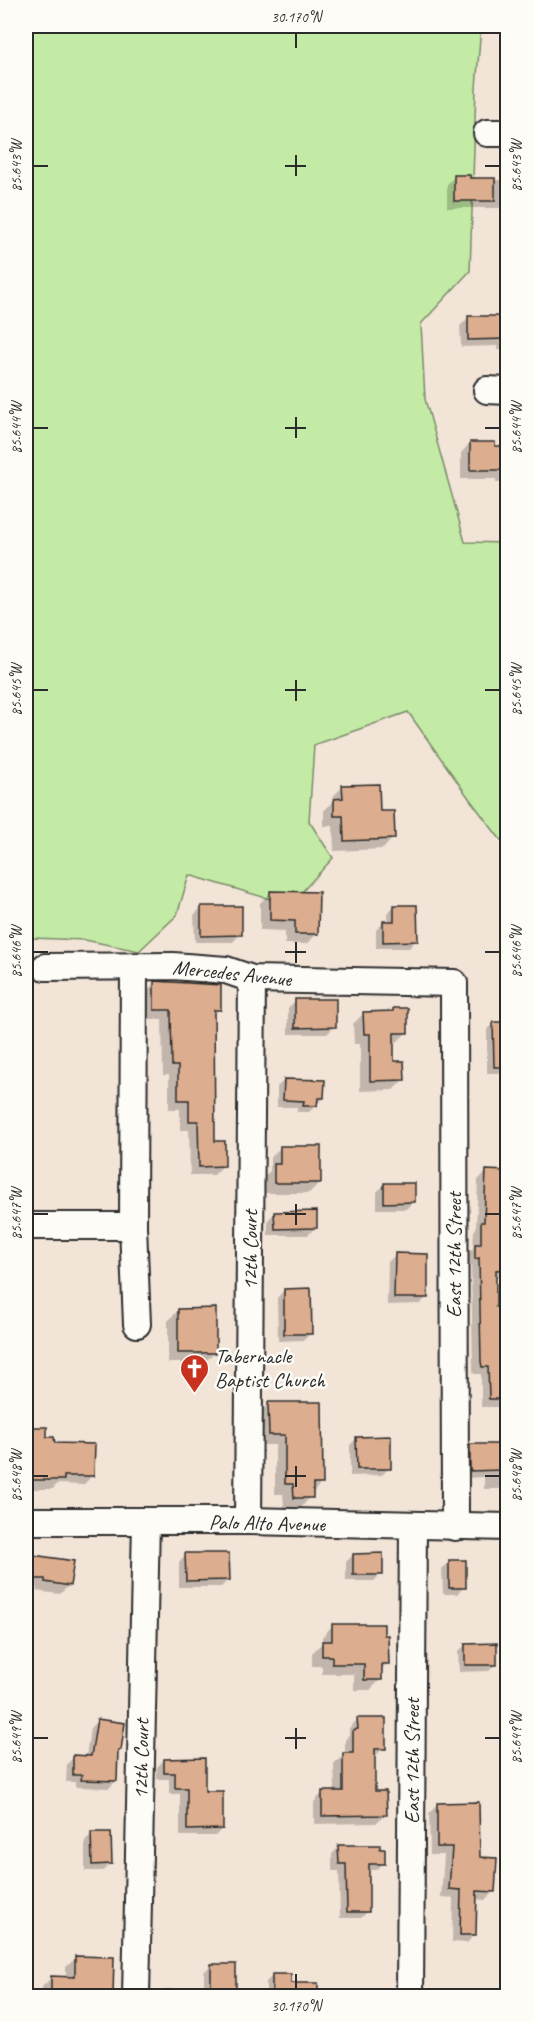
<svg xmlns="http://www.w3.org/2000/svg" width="533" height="2022" font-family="Caveat,sans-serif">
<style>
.green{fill:#c4eba6;stroke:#788b68;stroke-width:1.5}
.shadow{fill:#0003}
.building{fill:#dcad8e;stroke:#2b2b2b;stroke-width:1.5}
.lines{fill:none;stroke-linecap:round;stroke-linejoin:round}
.minor-casing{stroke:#2b2b2b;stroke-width:30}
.minor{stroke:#fdfcf7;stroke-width:26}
.ticks{fill:none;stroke:#2b2b2b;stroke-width:2}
.labels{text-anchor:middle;stroke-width:5;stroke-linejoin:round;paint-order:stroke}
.street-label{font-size:21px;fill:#2b2b2b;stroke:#fdfcf7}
.poi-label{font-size:21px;fill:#2b2b2b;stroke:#fdfcf7;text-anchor:start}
.neatline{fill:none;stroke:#2b2b2b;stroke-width:2}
.ticks-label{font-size:15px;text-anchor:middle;fill:#2b2b2b}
</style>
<rect width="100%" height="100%" fill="#f3e4d8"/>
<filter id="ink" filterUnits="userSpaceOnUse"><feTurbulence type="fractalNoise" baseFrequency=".0167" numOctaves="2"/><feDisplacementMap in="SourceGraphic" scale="12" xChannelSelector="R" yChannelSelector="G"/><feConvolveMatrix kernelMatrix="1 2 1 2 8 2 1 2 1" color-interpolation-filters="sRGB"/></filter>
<g filter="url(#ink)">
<polygon class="green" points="26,26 481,26 476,88 470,271 421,324 425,399 465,542 507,543 507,848 471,801 408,712 314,745 309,821 333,858 290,905 189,875 177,915 139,951 85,940 32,938 26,947"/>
<g class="shadow">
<polygon points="508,48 508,87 503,87 503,53"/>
<polygon points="508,173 508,239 501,239 501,208 447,208 447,184 454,177 469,180 504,180"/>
<polygon points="468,318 508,318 508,350 497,350 497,346 461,347 460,326"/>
<polygon points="470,443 493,448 508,448 508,483 496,483 496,479 461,479 461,453"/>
<polygon points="343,787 379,813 393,838 383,849 334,851 333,826 324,826 324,811 332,802 332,797"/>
<polygon points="270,893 317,934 306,944 285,944 285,931 260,930 260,903"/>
<polygon points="394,906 416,940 409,948 376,948 376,930 383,923 388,923 387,914"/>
<polygon points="201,908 240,934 233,942 195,942 194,915"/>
<polygon points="155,983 219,1009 213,1016 213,1143 223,1166 214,1175 190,1175 189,1130 180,1130 180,1109 169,1109 169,1075 163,1075 162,1019 145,1019 145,992"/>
<polygon points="295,1001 334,1027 327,1034 288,1034 288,1008"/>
<polygon points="394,1010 407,1032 396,1043 392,1043 392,1062 403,1080 393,1090 360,1091 360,1044 354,1044 353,1024 364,1013 391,1013"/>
<polygon points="494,1023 508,1023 508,1073 487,1073 487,1030"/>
<polygon points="284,1080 323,1098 309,1112 297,1112 297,1107 277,1107 277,1087"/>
<polygon points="280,1148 320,1182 309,1193 264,1193 264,1176 270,1171 270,1158"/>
<polygon points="486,1172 508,1173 508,1273 503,1277 495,1277 495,1308 508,1308 508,1407 481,1407 481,1374 474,1374 473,1371 471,1266 467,1266 467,1254 473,1248 474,1231 476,1229 478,1180"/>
<polygon points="384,1185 413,1202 406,1209 377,1209 377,1192"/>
<polygon points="275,1213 315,1228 308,1235 268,1235 268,1220"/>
<polygon points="395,1255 427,1297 420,1304 387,1305 388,1262"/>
<polygon points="284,1290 311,1333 304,1340 278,1341 277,1298"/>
<polygon points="178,1310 215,1352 204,1363 168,1363 168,1321"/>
<polygon points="269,1404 321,1483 301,1508 284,1508 283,1494 275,1494 275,1445 259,1445 258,1414"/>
<polygon points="26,1428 46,1428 46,1438 92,1476 83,1485 57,1484 53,1489 31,1489 26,1493"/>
<polygon points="508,1434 508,1489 484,1489 484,1477 463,1478 463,1454 470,1446 506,1446"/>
<polygon points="357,1438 389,1468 382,1475 350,1476 350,1445"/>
<polygon points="26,1548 31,1548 31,1556 69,1585 60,1594 36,1591 37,1587 26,1587"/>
<polygon points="186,1555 228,1580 221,1587 179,1587 179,1562"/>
<polygon points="353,1555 381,1574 374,1581 346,1581 346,1562"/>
<polygon points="449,1562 464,1587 457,1594 443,1594 442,1569"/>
<polygon points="332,1626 387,1663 381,1670 381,1679 370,1690 354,1690 354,1674 322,1674 322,1666 312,1666 312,1653 322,1643 322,1637"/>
<polygon points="465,1645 496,1664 489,1671 459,1672 458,1652"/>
<polygon points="358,1719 384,1748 374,1757 374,1792 385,1815 376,1823 314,1824 314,1802 322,1793 335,1793 334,1763 345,1755 345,1740 349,1735 349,1728"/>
<polygon points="97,1721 119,1750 117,1752 116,1781 109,1788 75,1787 75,1782 66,1782 67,1764 74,1757 86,1757 90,1728"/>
<polygon points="164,1760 204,1793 222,1829 215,1836 180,1836 180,1794 169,1794 169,1779 157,1779 157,1767"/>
<polygon points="438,1804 478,1859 494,1891 485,1900 475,1899 475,1934 467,1943 452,1942 453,1898 441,1897 444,1855 430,1855 429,1813"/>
<polygon points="92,1834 110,1864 103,1871 85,1871 85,1841"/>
<polygon points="339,1847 383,1863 376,1870 368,1870 368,1911 361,1918 340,1918 339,1871 332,1871 332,1854"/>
<polygon points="76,1958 112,1958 112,1996 26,1996 28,1991 42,1990 42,1987 51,1978 66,1978 66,1967"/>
<polygon points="211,1965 235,1965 235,1996 160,1996 167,1989 204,1989 204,1972"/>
<polygon points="273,1975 290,1985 316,1984 316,1996 266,1996 266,1982"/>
</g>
<g class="building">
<polygon points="454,175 470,175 470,178 495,178 495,201 454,201"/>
<polygon points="468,316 507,316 507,339 468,340"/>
<polygon points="470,442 495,442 495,446 507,446 507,470 470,470"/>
<polygon points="379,784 380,811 394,811 395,839 344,841 343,816 334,816 334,799 343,798 342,785"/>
<polygon points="270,891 319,892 318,934 295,934 295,921 270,920"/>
<polygon points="394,905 417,905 418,941 383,942 383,921 394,921"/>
<polygon points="201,906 242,906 242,935 201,936"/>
<polygon points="154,981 221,985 221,1010 214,1010 215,1141 225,1141 225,1166 199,1167 198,1121 189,1121 189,1100 178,1100 178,1066 172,1066 171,1010 154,1010"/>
<polygon points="295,999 336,999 336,1027 295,1028"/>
<polygon points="393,1008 408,1008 408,1033 394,1033 394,1061 404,1061 405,1080 370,1081 370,1034 364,1034 363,1012 393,1011"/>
<polygon points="493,1022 507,1022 507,1067 494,1067"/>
<polygon points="284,1079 325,1080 324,1098 318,1098 317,1106 303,1106 304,1101 283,1100"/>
<polygon points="280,1146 321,1146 321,1183 274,1183 274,1164 280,1164"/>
<polygon points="486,1170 507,1171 507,1269 496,1270 496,1307 507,1307 507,1399 489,1399 488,1367 482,1367 481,1362 479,1258 475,1259 475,1244 481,1244 481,1222 484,1222"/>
<polygon points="384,1183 415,1183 415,1202 384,1203"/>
<polygon points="317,1211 317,1228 275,1229 274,1212"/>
<polygon points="395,1253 428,1254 428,1298 394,1298"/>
<polygon points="311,1288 312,1334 284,1334 284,1289"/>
<polygon points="216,1308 216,1353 178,1353 178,1309"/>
<polygon points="268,1402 322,1402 323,1484 313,1484 313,1498 294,1498 293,1484 285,1484 285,1435 269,1435"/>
<polygon points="26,1427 47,1427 47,1437 54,1437 55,1443 95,1444 94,1476 64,1476 64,1480 26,1480"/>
<polygon points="391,1436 391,1469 357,1469 356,1437"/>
<polygon points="470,1444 502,1444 502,1470 470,1471"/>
<polygon points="185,1553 229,1553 230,1580 186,1581"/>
<polygon points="383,1553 383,1575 353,1575 353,1554"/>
<polygon points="26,1554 74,1561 70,1586 45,1582 45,1579 26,1579"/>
<rect x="449" y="1560" width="17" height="28"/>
<polygon points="332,1624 384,1624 384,1635 388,1635 389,1664 382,1664 382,1680 364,1680 364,1664 332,1664 332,1656 322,1656 322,1641 332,1641"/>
<polygon points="497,1643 497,1665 465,1665 465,1644"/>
<polygon points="357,1718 386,1718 386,1749 375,1749 375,1791 386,1791 387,1815 322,1816 322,1791 343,1791 343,1753 353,1753 353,1730 358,1729"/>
<polygon points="97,1719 125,1723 121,1750 118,1750 117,1781 81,1780 82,1775 73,1775 73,1755 91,1756"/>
<polygon points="205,1758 205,1791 223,1791 223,1829 187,1830 187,1788 175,1788 175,1773 164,1773 164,1759"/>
<polygon points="479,1802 480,1857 497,1858 495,1892 477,1891 476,1935 460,1935 461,1890 449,1889 452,1847 437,1847 437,1803"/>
<polygon points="91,1832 111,1832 112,1864 92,1865"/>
<polygon points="338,1845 380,1845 380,1849 385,1849 385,1864 369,1864 369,1912 347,1912 346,1864 339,1864"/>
<polygon points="75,1956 114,1957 113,1996 51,1996 51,1976 75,1977"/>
<rect x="211" y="1964" width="25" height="32"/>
<polygon points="272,1974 291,1974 291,1983 318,1983 318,1996 272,1996"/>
</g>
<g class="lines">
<defs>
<g id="minor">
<polyline points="487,133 508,133"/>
<polyline points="487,390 508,391"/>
<polyline points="45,967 173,966 226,970 252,979 454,983 455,1527"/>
<polyline points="134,967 133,1226 137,1324"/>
<polyline points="26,1226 133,1226"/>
<polyline points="26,1521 248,1521 508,1527"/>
<polyline points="248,1521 252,979"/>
<polyline points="136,1996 146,1521"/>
<polyline points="410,1996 413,1526"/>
</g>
</defs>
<use href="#minor" class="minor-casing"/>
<use href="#minor" class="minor"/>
</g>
</g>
<path class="ticks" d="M296 33V48M296 155V176M33 166H48M285 166H306M485 166H500M296 417V438M33 428H48M285 428H306M485 428H500M296 680V701M33 690H48M285 690H306M485 690H500M296 942V963M33 952H48M285 952H306M485 952H500M296 1204V1225M33 1214H48M285 1214H306M485 1214H500M296 1466V1487M33 1476H48M285 1476H306M485 1476H500M296 1728V1749M33 1738H48M285 1738H306M485 1738H500M296 1974V1989"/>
<defs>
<symbol id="church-pin" viewBox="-11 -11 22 30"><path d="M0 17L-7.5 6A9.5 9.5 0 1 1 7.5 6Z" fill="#c8321e" stroke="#fdfcf7"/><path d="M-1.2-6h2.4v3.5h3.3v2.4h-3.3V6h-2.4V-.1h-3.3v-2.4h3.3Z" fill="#fff"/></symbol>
</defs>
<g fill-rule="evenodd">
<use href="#church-pin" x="178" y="1352" width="33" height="45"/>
</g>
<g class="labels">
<g class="street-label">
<text transform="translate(232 973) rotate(6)" y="7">Mercedes Avenue</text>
<text transform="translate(250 1250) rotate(-90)" y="7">12th Court</text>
<text transform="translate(454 1255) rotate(-90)" y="7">East 12th Street</text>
<text transform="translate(267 1523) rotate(1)" y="7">Palo Alto Avenue</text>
<text transform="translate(141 1759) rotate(-89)" y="7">12th Court</text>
<text transform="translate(412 1761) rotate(-90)" y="7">East 12th Street</text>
</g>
<g class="poi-label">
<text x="215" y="1363">Tabernacle<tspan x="215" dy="24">Baptist Church</tspan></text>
</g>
</g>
<rect width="533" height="2022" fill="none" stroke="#fdfcf7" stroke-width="66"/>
<rect x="33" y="33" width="467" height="1956" class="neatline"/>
<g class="ticks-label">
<text x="296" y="22">30.170°N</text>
<text transform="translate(516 166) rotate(-90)" y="5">85.643°W</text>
<text transform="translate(16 166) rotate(-90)" y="5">85.643°W</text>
<text transform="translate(516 428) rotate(-90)" y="5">85.644°W</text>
<text transform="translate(16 428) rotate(-90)" y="5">85.644°W</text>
<text transform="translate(516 690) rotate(-90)" y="5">85.645°W</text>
<text transform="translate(16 690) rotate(-90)" y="5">85.645°W</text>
<text transform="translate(516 952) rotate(-90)" y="5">85.646°W</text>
<text transform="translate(16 952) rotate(-90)" y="5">85.646°W</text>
<text transform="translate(516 1214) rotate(-90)" y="5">85.647°W</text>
<text transform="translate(16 1214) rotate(-90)" y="5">85.647°W</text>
<text transform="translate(516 1476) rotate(-90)" y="5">85.648°W</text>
<text transform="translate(16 1476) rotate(-90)" y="5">85.648°W</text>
<text transform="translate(516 1738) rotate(-90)" y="5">85.649°W</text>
<text transform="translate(16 1738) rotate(-90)" y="5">85.649°W</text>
<text x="296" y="2011">30.170°N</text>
</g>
</svg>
